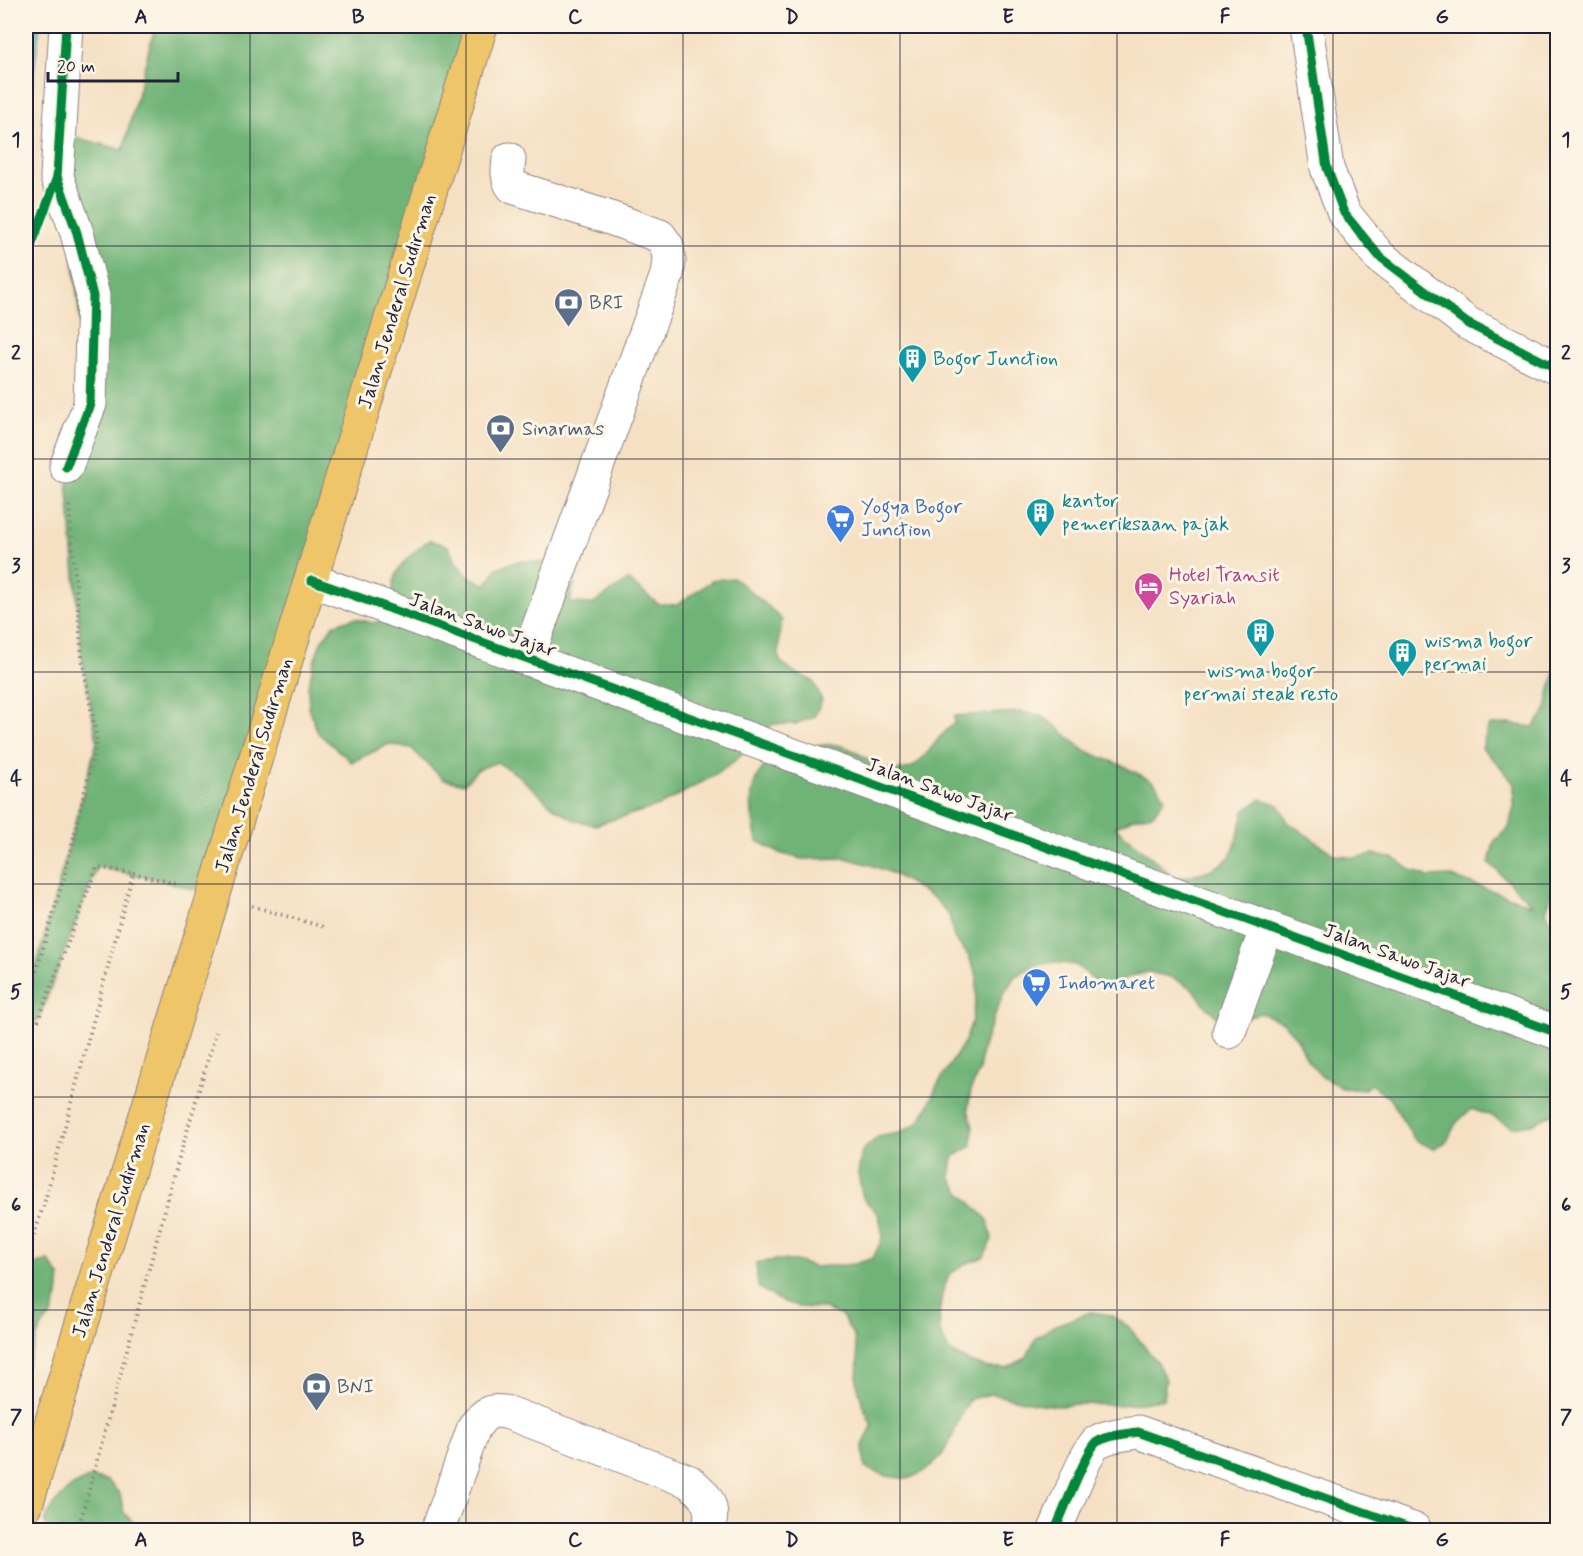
<svg xmlns="http://www.w3.org/2000/svg" width="1583" height="1556" font-family="Mynerve,sans-serif">
<style>
.forest{fill:#70b377;stroke:#496a59;stroke-width:1.5}
.water{fill:#54c0cd;stroke:#3b7184;stroke-width:1.5}
.lines{fill:none;stroke-linecap:round;stroke-linejoin:round}
.minor-casing{stroke:#8c817f;stroke-width:35}
.major-casing{stroke:#8c817f;stroke-width:35}
.path{stroke:#8c817f;stroke-width:4;stroke-dasharray:1.5 4.5;stroke-linecap:butt}
.minor{stroke:#fff;stroke-width:33}
.major{stroke:#eec569;stroke-width:33}
.cycleway-casing{stroke:#fcf5e5;stroke-width:13}
.cycleway{stroke:#00873e;stroke-width:9}
.grid{fill:none;stroke:#22223b;stroke-width:1.5;stroke-opacity:0.55}
.labels{text-anchor:middle;stroke-width:6;stroke-linejoin:round;paint-order:stroke}
.street-label{font-size:20px;fill:#22223b;stroke:#fcf5e5}
.service-label{font-size:20px;fill:#4e5e75;stroke:#fcf5e5;text-anchor:start}
.culture-label{font-size:20px;fill:#0d838f;stroke:#fcf5e5;text-anchor:start}
.shop-label{font-size:20px;fill:#366cbe;stroke:#fcf5e5;text-anchor:start}
.hotel-label{font-size:20px;fill:#b23c85;stroke:#fcf5e5;text-anchor:start}
.neatline{fill:none;stroke:#22223b;stroke-width:2}
.grid-label{font-size:20px;text-anchor:middle;font-weight:bold;fill:#22223b}
</style>
<rect width="100%" height="100%" fill="#fcf5e5"/>
<filter id="ink" filterUnits="userSpaceOnUse"><feTurbulence type="fractalNoise" baseFrequency=".0167" numOctaves="2"/><feDisplacementMap in="SourceGraphic" scale="12" xChannelSelector="R" yChannelSelector="G"/><feConvolveMatrix kernelMatrix="1 2 1 2 8 2 1 2 1" color-interpolation-filters="sRGB"/></filter>
<filter id="wash" filterUnits="userSpaceOnUse"><feTurbulence type="fractalNoise" baseFrequency=".008" numOctaves="4" result="noise"/><feDisplacementMap in="SourceGraphic" scale="24" xChannelSelector="R" yChannelSelector="G"/><feGaussianBlur stdDeviation="1.35" result="paint"/><feColorMatrix in="noise" values="0 0 0 0 0 0 0 0 0 0 0 0 0 0 0 0 0 1.4 0 .05"/><feComposite in="paint" operator="in"/></filter>
<g filter="url(#wash)">
<rect width="100%" height="100%" fill="#f5e0c3"/>
<g class="forest">
<polygon points="155,26 481,26 214,895 168,882 97,867 38,1021 26,1021 26,1004 97,741 82,658 66,467 89,407 60,133 123,150"/>
<path d="M429 540 448 546 456 562 468 576 486 585 497 568 518 561 543 562 574 584 570 603 593 604 628 580 658 604 677 605 713 580 734 578 769 607 782 620 779 640V660L793 672 813 681 822 700 814 717 795 724H773L730 765 713 776 659 806 595 825 574 820 553 807 518 775 497 762 477 770 464 784 443 779 411 748 389 744 352 762 318 733 309 709 308 687 314 662 321 642 333 625 354 618 373 623 393 617C389 575 397 565 429 540Z"/>
<path d="M1557 666 1558 876 1546 911 1557 933V1112L1532 1124 1511 1127 1492 1116 1471 1109 1456 1123 1447 1141 1434 1149 1415 1140 1390 1099 1370 1084 1364 1090 1342 1088 1322 1077 1308 1061 1298 1040 1283 1022 1261 1013 1241 1019 1220 1020 1205 1005 1192 988 1171 977 1148 972 1128 977 1111 989 1093 979 1076 965 1054 962 1034 966 1015 976 1003 995 988 1032 982 1050 979 1071 971 1089 968 1109 973 1127 972 1146 953 1157 950 1177 960 1192 988 1220 992 1239 984 1257 965 1264 949 1275 942 1294 939 1314 940 1332 949 1351 967 1361 988 1368H1007L1026 1358 1036 1338 1053 1326 1091 1312 1110 1315 1128 1326 1156 1361 1166 1380 1163 1399 1142 1403 1118 1405 1076 1404 1060 1406 1034 1403 991 1394 970 1399 960 1416 953 1435 942 1455 927 1470 908 1479 887 1476 865 1468 863 1446 872 1426 862 1403 857 1383 858 1358 854 1337 842 1316 822 1308 798 1307 777 1299 758 1287 756 1263 776 1260 796 1261 814 1267 855 1264 873 1258 883 1237 879 1215 863 1198 858 1174 862 1151 878 1137 899 1133 917 1124 928 1107 936 1087 965 1041 972 1021 976 999 977 976 968 955 954 938 949 915 935 899 914 886 894 874 871 865 846 858 802 859 779 853 757 841C750 809 744 779 775 757 780 753 790 752 797 750 810 747 825 743 838 745 866 750 877 779 910 768 920 764 932 747 939 738 944 733 950 727 955 722L954 716 1019 712 1038 714 1055 725 1082 749 1100 757 1119 764 1154 782 1165 798 1153 814 1133 818 1115 827 1176 878C1194 875 1224 870 1233 851 1238 839 1241 824 1244 811L1261 799 1279 805 1288 822 1335 855 1355 858 1374 854 1394 858 1411 870 1429 877 1449 876 1533 905 1489 863 1494 842 1509 827 1514 806V784L1499 765 1482 748 1489 725 1510 724 1533 727 1546 711 1550 689Z"/>
<polygon points="48,1260 60,1276 58,1296 52,1315 40,1329 26,1369 26,1269"/>
<polygon points="90,1477 108,1481 120,1494 124,1513 141,1530 48,1530 44,1521 54,1504 72,1486"/>
</g>
<polygon class="water" points="26,26 40,26 29,106 30,186 26,204"/>
</g>
<g filter="url(#ink)">
<g class="lines">
<defs>
<g id="minor">
<polyline points="1306,26 1327,168 1344,213 1379,256 1467,323 1558,369"/>
<path d="M509 159C508 169 506 178 513 187L607 217 660 236 667 246 669 260 667 275 527 659"/>
<polyline points="66,467 90,404 93,296 77,233 57,177 66,26"/>
<polyline points="311,580 1558,1033"/>
<polyline points="1229,1032 1267,927"/>
<path d="M438 1530 474 1427C486 1412 490 1409 509 1413L688 1481C706 1494 716 1507 708 1530"/>
<path d="M1055 1530C1062 1515 1087 1449 1097 1442 1108 1435 1126 1434 1138 1432L1415 1530"/>
</g>
<polyline id="major" points="26,1505 481,26"/>
</defs>
<use href="#minor" class="minor-casing"/>
<use href="#major" class="major-casing"/>
<g class="path">
<polyline points="26,260 35,235"/>
<polyline points="26,435 31,443"/>
<polyline points="133,873 176,884"/>
<polyline points="252,906 324,927"/>
<polyline points="26,1006 64,877 97,741 82,658 69,504"/>
<polyline points="26,1021 38,1021 97,867 133,873 46,1197 26,1261"/>
<polyline points="78,1530 178,1162 216,1032"/>
</g>
<use href="#minor" class="minor"/>
<use href="#major" class="major"/>
<defs>
<g id="cycleway">
<polyline points="1306,26 1327,168 1344,213 1379,256 1467,323 1558,369"/>
<polyline points="26,260 57,177"/>
<polyline points="66,467 90,404 93,296 77,233 57,177 66,26"/>
<polyline points="311,580 1558,1033"/>
<path d="M1055 1530C1062 1515 1087 1449 1097 1442 1108 1435 1126 1434 1138 1432L1415 1530"/>
</g>
</defs>
<use href="#cycleway" class="cycleway-casing"/>
<use href="#cycleway" class="cycleway"/>
</g>
</g>
<path class="grid" d="M250 26V1530M466 26V1530M683 26V1530M900 26V1530M1117 26V1530M1333 26V1530M26 246H1558M26 459H1558M26 672H1558M26 884H1558M26 1097H1558M26 1310H1558"/>
<defs>
<symbol id="bank-pin" viewBox="-11 -11 22 30"><path d="M0 17L-7.5 6A9.5 9.5 0 1 1 7.5 6Z" fill="#5c6f8a" stroke="#fcf5e5"/><path d="M-6-4H6V4H-6ZM0-2.3a2.3 2.3 0 1 0 0 4.6a2.3 2.3 0 1 0 0-4.6Z" fill="#fff"/></symbol>
<symbol id="building-pin" viewBox="-11 -11 22 30"><path d="M0 17L-7.5 6A9.5 9.5 0 1 1 7.5 6Z" fill="#0f9aa8" stroke="#fcf5e5"/><path d="M-4-6H4V6H1V3H-1V6H-4ZM-2.5-4.3h1.7v1.8h-1.7ZM.8-4.3h1.7v1.8H.8ZM-2.5-1h1.7V.8h-1.7ZM.8-1h1.7V.8H.8Z" fill="#fff"/></symbol>
<symbol id="supermarket-pin" viewBox="-11 -11 22 30"><path d="M0 17L-7.5 6A9.5 9.5 0 1 1 7.5 6Z" fill="#3f7fe0" stroke="#fcf5e5"/><path d="M-6-5.5h2.5l.6 2H6L4.5 2H-2.5L-4.4-4H-6ZM-1.5 3.2a1.3 1.3 0 1 0 .1 0ZM3 3.2a1.3 1.3 0 1 0 .1 0Z" fill="#fff"/></symbol>
<symbol id="hotel-pin" viewBox="-11 -11 22 30"><path d="M0 17L-7.5 6A9.5 9.5 0 1 1 7.5 6Z" fill="#d1479c" stroke="#fcf5e5"/><path d="M-6-4.5h1.5V1H6V5H4.5V3h-9V5H-6ZM-4 0a1.8 1.8 0 1 1 3.6 0ZM.5 0V-2.5h3Q6-2.5 6 0Z" fill="#fff"/></symbol>
</defs>
<g fill-rule="evenodd">
<use href="#bank-pin" x="552" y="286" width="33" height="45"/>
<use href="#building-pin" x="896" y="342" width="33" height="45"/>
<use href="#bank-pin" x="484" y="412" width="33" height="45"/>
<use href="#building-pin" x="1024" y="496" width="33" height="45"/>
<use href="#supermarket-pin" x="824" y="502" width="33" height="45"/>
<use href="#hotel-pin" x="1132" y="570" width="33" height="45"/>
<use href="#building-pin" x="1244" y="616" width="33" height="45"/>
<use href="#building-pin" x="1386" y="636" width="33" height="45"/>
<use href="#supermarket-pin" x="1020" y="966" width="33" height="45"/>
<use href="#bank-pin" x="300" y="1370" width="33" height="45"/>
</g>
<g class="labels">
<g class="street-label">
<text transform="translate(396 301) rotate(-73)" y="7">Jalan Jenderal Sudirman</text>
<text transform="translate(483 624) rotate(20)" y="7">Jalan Sawo Jajar</text>
<text transform="translate(253 765) rotate(-73)" y="7">Jalan Jenderal Sudirman</text>
<text transform="translate(940 789) rotate(20)" y="7">Jalan Sawo Jajar</text>
<text transform="translate(1397 955) rotate(20)" y="7">Jalan Sawo Jajar</text>
<text transform="translate(110 1230) rotate(-73)" y="7">Jalan Jenderal Sudirman</text>
</g>
<g class="service-label">
<text x="589" y="309">BRI</text>
<text x="522" y="435">Sinarmas</text>
<text x="337" y="1393">BNI</text>
</g>
<g class="culture-label">
<text x="933" y="365">Bogor Junction</text>
<text x="1062" y="507">kantor<tspan x="1062" dy="23">pemeriksaan pajak</tspan></text>
<text x="1424" y="647">wisma bogor<tspan x="1424" dy="23">permai</tspan></text>
<text x="1261" y="677" text-anchor="middle">wisma bogor<tspan x="1261" dy="23">permai steak resto</tspan></text>
</g>
<g class="shop-label">
<text x="861" y="513">Yogya Bogor<tspan x="861" dy="23">Junction</tspan></text>
<text x="1058" y="989">Indomaret</text>
</g>
<g class="hotel-label">
<text x="1169" y="581">Hotel Transit<tspan x="1169" dy="23">Syariah</tspan></text>
</g>
</g>
<rect width="1583" height="1556" fill="none" stroke="#fcf5e5" stroke-width="66"/>
<path d="M48 72v9h130v-9" fill="none" stroke="#22223b" stroke-width="3"/>
<text x="57" y="72" font-size="18" fill="#22223b" stroke="#fcf5e5" stroke-width="4.5" paint-order="stroke">20 m</text>
<rect x="33" y="33" width="1517" height="1490" class="neatline"/>
<g class="grid-label">
<text x="141" y="23">A</text>
<text x="358" y="23">B</text>
<text x="575" y="23">C</text>
<text x="792" y="23">D</text>
<text x="1008" y="23">E</text>
<text x="1225" y="23">F</text>
<text x="1442" y="23">G</text>
<text x="16" y="146">1</text>
<text x="1566" y="146">1</text>
<text x="16" y="359">2</text>
<text x="1566" y="359">2</text>
<text x="16" y="572">3</text>
<text x="1566" y="572">3</text>
<text x="16" y="785">4</text>
<text x="1566" y="785">4</text>
<text x="16" y="998">5</text>
<text x="1566" y="998">5</text>
<text x="16" y="1211">6</text>
<text x="1566" y="1211">6</text>
<text x="16" y="1423">7</text>
<text x="1566" y="1423">7</text>
<text x="141" y="1546">A</text>
<text x="358" y="1546">B</text>
<text x="575" y="1546">C</text>
<text x="792" y="1546">D</text>
<text x="1008" y="1546">E</text>
<text x="1225" y="1546">F</text>
<text x="1442" y="1546">G</text>
</g>
</svg>
